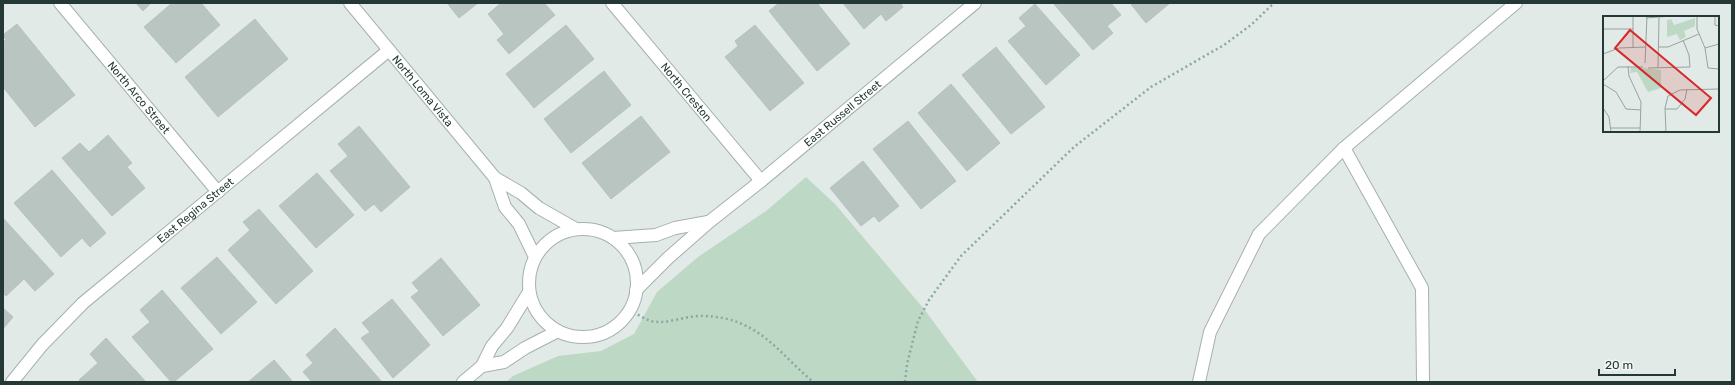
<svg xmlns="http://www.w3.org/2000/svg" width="1735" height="385" font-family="Rubik,sans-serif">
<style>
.green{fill:#bdd9c6}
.building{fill:#b8c5c0;stroke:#b5c3be}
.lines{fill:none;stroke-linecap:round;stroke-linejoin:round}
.service-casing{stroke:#a5b1ae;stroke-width:14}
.minor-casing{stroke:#a5b1ae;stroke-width:14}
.path{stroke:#86aaa1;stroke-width:2.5;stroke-dasharray:2 3;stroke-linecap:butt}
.service{stroke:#fff;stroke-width:12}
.minor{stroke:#fff;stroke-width:12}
.labels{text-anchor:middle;stroke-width:3.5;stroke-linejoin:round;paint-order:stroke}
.street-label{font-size:11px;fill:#243935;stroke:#f2f7f5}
.inset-road{fill:none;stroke:#96a3a0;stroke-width:1}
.view{fill:#d62828;fill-opacity:0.15;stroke:#d62828;stroke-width:2}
.inset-edge{fill:none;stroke:#243935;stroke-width:2}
</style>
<rect width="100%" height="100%" fill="#e2eae7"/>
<polygon class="green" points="806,177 835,204 924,309 978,382 506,382 513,376 558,356 601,351 634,334 657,292 698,257 766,211"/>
<g class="building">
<polygon points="136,3 151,3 143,11"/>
<polygon points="172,3 201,3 220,25 176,63 144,27"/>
<polygon points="447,3 478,3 459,18"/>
<polygon points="501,3 544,3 555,15 509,54 497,40 504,34 488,14"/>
<polygon points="779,3 817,3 850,44 817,71 769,11"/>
<polygon points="843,3 900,3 903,7 886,21 881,14 864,29"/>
<polygon points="1055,3 1111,3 1121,15 1107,26 1113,33 1093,50 1054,4"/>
<polygon points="1130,3 1170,3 1146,23"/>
<polygon points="1035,4 1080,55 1046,85 1008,41 1026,26 1019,18"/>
<polygon points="255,19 288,59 218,117 185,77"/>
<polygon points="17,24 75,95 35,127 3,87 3,42 6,40 3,35"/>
<polygon points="566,25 594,59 534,108 506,74"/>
<polygon points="755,25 804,83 770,111 725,57 738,46 735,41"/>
<polygon points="996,47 1045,107 1011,134 962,75"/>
<polygon points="604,71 631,105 571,153 544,119"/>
<polygon points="951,84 1000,143 967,171 918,113"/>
<polygon points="641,116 670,152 611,199 582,163"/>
<polygon points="908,121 956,181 921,209 873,149"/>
<polygon points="359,126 410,187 381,212 374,204 365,211 330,171 348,156 338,144"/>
<polygon points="108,135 132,163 127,167 145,188 112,216 62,158 80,143 89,152"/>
<polygon points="863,161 899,206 879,222 874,216 861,226 830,188"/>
<polygon points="52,170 106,233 90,247 82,238 61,257 14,203"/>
<polygon points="317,173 354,215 316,248 279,206"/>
<polygon points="259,209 313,271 276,304 228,250 250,230 243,222"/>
<polygon points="3,218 54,274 35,291 24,279 6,296 3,293"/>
<polygon points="217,257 257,302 221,334 181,288"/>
<polygon points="441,258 480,305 443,336 411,297 419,291 412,283"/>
<polygon points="162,290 213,349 174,382 171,382 132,337 150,322 140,310"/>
<polygon points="392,299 430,345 393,378 361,338 370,332 362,323"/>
<polygon points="3,308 13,317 3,329"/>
<polygon points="335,328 382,382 312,382 303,372 313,363 306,355"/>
<polygon points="106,338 146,382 80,382 79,380 98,363 90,354"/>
<polygon points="274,360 293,382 248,382"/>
</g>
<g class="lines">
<defs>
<g id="service">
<polyline points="1344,148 1422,288 1423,382"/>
<polyline points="1199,382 1210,332 1259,234 1344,148 1516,3"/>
</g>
<g id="minor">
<path id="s1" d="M60 3 218 192"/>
<path id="s2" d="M350 3 495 178 521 193 539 208 576 229"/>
<path id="s3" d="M612 3 761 181"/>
<polyline points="495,178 505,207 519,224 535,257"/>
<circle cx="583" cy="283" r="54"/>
<polyline points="613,238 656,235 675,228 708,222"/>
<path id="s4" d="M636 290 668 258 709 222 761 181 975 3"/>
<polyline points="482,366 504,362 525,348 558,331"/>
<path id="s5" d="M12 382 42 345 83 303 389 50"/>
<polyline points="463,382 482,366 492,346 507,328 529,292"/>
</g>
</defs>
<use href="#service" class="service-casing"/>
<use href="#minor" class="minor-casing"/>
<g class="path">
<path d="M629 310C636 313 644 319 651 321 666 325 687 315 703 316 757 317 776 350 813 382"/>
<polyline points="905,382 907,364 918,321 929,300 961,256 1074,147 1151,87 1224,45 1251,25 1274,3"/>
</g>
<use href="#service" class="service"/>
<use href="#minor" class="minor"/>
</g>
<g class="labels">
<g class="street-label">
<text dy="4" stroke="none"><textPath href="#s2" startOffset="114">North Loma Vista</textPath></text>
<text dy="4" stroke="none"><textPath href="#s3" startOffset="116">North Creston</textPath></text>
<text dy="4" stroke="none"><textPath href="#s1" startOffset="123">North Arco Street</textPath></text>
<text dy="4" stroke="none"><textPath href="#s4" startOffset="272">East Russell Street</textPath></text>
<text dy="4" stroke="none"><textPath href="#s5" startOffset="252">East Regina Street</textPath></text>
</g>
</g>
<g transform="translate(1603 16)">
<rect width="116" height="116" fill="#e2eae7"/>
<path d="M92 2V10L81 15 83 21 77 24 74 18 64 21V4L68 3 71 9ZM28 51 58 54V72L45 76 34 56 27 57Z" fill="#bdd9c6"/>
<path class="inset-road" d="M94 0V13L102 32 105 52 116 53M112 0V9L116 10M43 2 69 0M0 13H30M30 31V0M56 31H65L96 18M102 32 116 28M0 38 16 32 43 31M42 47 44 0M25 50 26 60 38 86 37 116M45 52 87 51 86 39 80 24M55 52 56 2M0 65 15 51H40M0 68 13 76 23 93 38 94M0 92 6 101 8 116M62 93H74L82 83 84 73M8 112H37M63 116 62 92 65 80 77 74 116 73"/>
<path class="view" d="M27 14 108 82 93 99 12 32Z"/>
<rect width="116" height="116" class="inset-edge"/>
</g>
<rect width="1735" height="385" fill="none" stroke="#243935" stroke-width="8"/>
<path d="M1599 369v6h76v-6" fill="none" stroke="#243935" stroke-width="2"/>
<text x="1605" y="369" font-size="12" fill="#243935" stroke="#f2f7f5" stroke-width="3" paint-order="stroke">20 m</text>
</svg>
